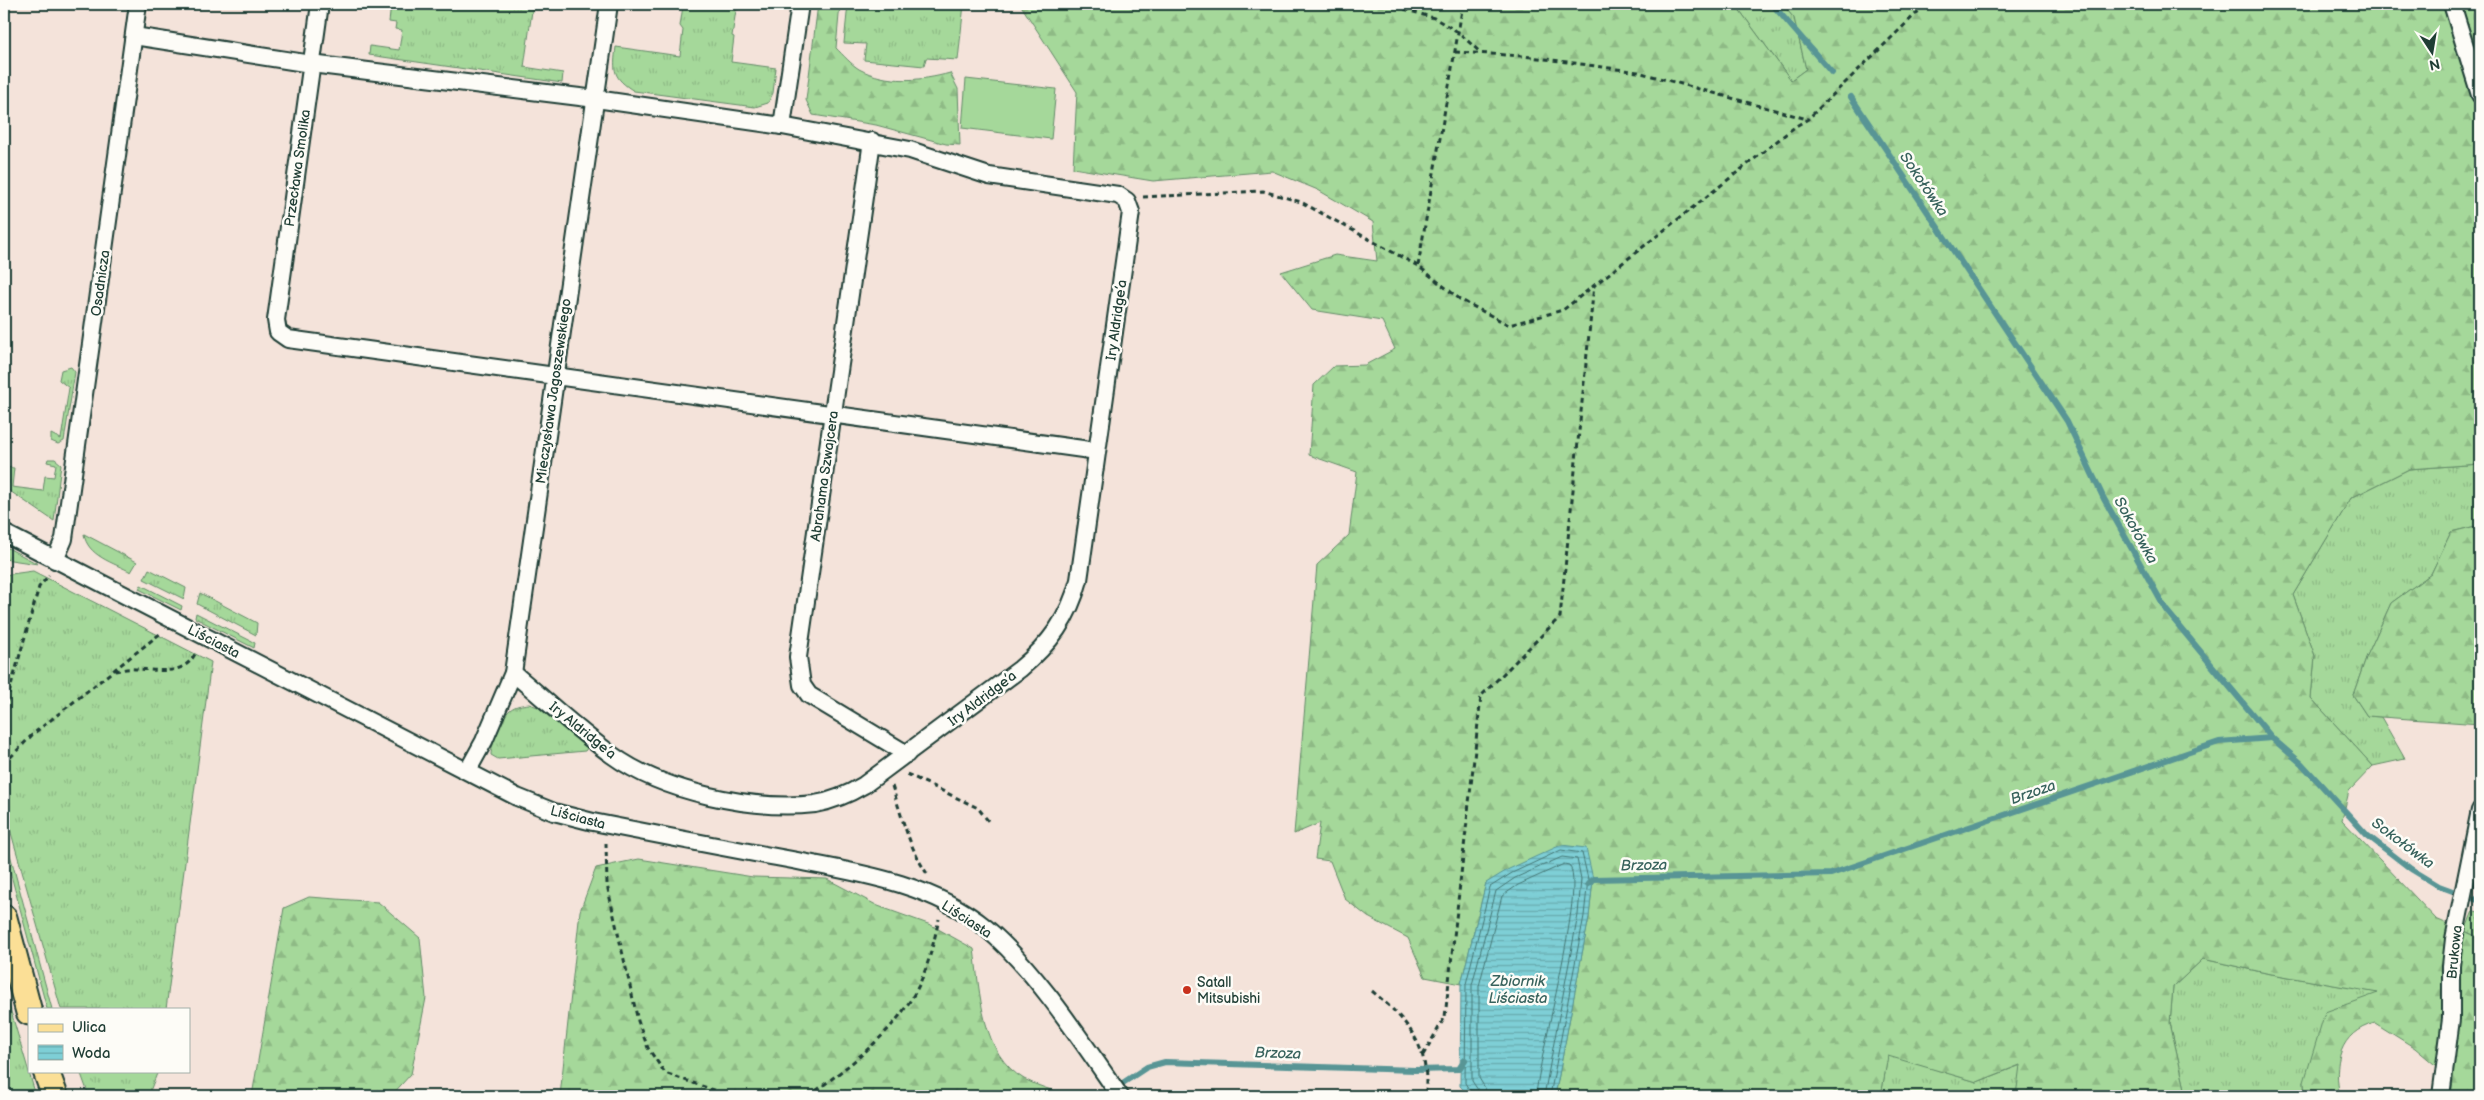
<svg xmlns="http://www.w3.org/2000/svg" width="2484" height="1100" font-family="'Balsamiq Sans',sans-serif">
<style>
.grass{fill:url(#grass-tufts);stroke:#628a67}
.forest{fill:url(#forest-firs);stroke:#628a67}
.cemetery{fill:url(#cemetery-stones);stroke:#628a67}
.garden{fill:#a5d89a;stroke:#628a67}
.water{fill:url(#water-rules);stroke:#589595}
.lines{fill:none;stroke-linecap:round;stroke-linejoin:round}
.shore{stroke:#457775;stroke-width:1}
.stream{stroke:#589595;stroke-width:6}
.street-casing{stroke:#1f3d34;stroke-width:20}
.primary-casing{stroke:#1f3d34;stroke-width:29}
.path{stroke:#1f3d34;stroke-width:3;stroke-dasharray:5 4;stroke-linecap:butt}
.street{stroke:#fdfcf7;stroke-width:16}
.primary{stroke:#fbdf96;stroke-width:25}
.poi-dot{fill:#c8321e;stroke:#fdfcf7;stroke-width:2}
.labels{text-anchor:middle;stroke-width:5;stroke-linejoin:round;paint-order:stroke}
.street-label{font-size:14px;fill:#1f3d34;stroke:#fdfcf7}
.poi-label{font-size:14px;fill:#1f3d34;stroke:#fdfcf7;text-anchor:start}
.water-label{font-size:15px;font-style:italic;fill:#37625c;stroke:#fdfcf7}
</style>
<defs>
<pattern id="grass-tufts" width="24" height="20" patternUnits="userSpaceOnUse" patternTransform="scale(1.25)"><rect width="24" height="20" fill="#a5d89a"/><path d="M3 7l-1-3M5 7V3M7 7l1-3M15 17l-1-3M17 17v-4M19 17l1-3" fill="none" stroke="#8eba85"/></pattern>
<pattern id="forest-firs" width="22" height="20" patternUnits="userSpaceOnUse" patternTransform="scale(1.25)"><rect width="22" height="20" fill="#a5d89a"/><path d="M5 1l3.5 6h-7zM16 11l3.5 6h-7z" fill="#8eba85"/></pattern>
<pattern id="cemetery-stones" width="16" height="16" patternUnits="userSpaceOnUse" patternTransform="scale(1.25)"><rect width="16" height="16" fill="#a5d89a"/><path d="M2 7V4a2 2 0 0 1 4 0v3zM10 15v-3a2 2 0 0 1 4 0v3z" fill="#8eba85"/></pattern>
<pattern id="water-rules" width="6" height="5" patternUnits="userSpaceOnUse" patternTransform="scale(1.25)"><rect width="6" height="5" fill="#7ecfd6"/><path d="M0 2.5h6" fill="none" stroke="#67a9ae"/></pattern>
</defs>
<rect width="100%" height="100%" fill="#f4e3da"/>
<filter id="ink" filterUnits="userSpaceOnUse"><feTurbulence type="fractalNoise" baseFrequency=".02" numOctaves="2"/><feDisplacementMap in="SourceGraphic" scale="10" xChannelSelector="R" yChannelSelector="G"/><feConvolveMatrix kernelMatrix="1 2 1 2 8 2 1 2 1" color-interpolation-filters="sRGB"/></filter>
<g filter="url(#ink)">
<g class="grass">
<polygon points="391,4 533,4 524,67 563,73 562,83 369,55 370,46 399,50 402,30 395,29 396,23 389,22"/>
<path d="M686 4H739V9L736 10 732 36 734 37 731 62 776 68 773 93 768 103 755 107 634 91C613 78 613 71 616 47L680 56 683 30 680 26 683 6Z"/>
<polygon points="848,4 964,4 958,60 926,58 924,66 864,60 866,44 844,43"/>
<polygon points="1735,4 1782,4 1794,18 1806,69 1791,80"/>
<polygon points="71,367 75,372 64,441 58,444 51,441 51,434 61,439 69,388 59,380 61,370"/>
<polygon points="48,459 55,459 61,464 54,521 4,487 4,467 14,468 12,487 43,491 45,476 54,477 56,464 47,462"/>
<polygon points="2480,464 2480,525 2451,532 2431,574 2391,603 2366,658 2353,695 2367,716 2381,717 2405,759 2373,766 2311,698 2315,656 2293,595 2351,498 2409,469"/>
<path d="M84 534 137 562 131 572C114 563 87 556 84 534Z"/>
<polygon points="4,546 38,564 4,559"/>
<polygon points="149,569 186,588 184,599 144,579"/>
<polygon points="33,571 211,662 166,1009 61,1009 4,808 4,575"/>
<polygon points="141,585 182,606 181,610 139,589"/>
<polygon points="200,593 257,623 256,635 197,604"/>
<polygon points="196,613 255,643 254,648 195,618"/>
<path d="M529 704 538 707 588 747 585 751 498 759 491 755C491 745 502 716 510 710 516 705 522 705 529 704Z"/>
<polygon points="8,847 52,1009 47,1009 4,849"/>
<polygon points="2473,911 2480,912 2480,938 2465,931"/>
<polygon points="2203,959 2266,973 2380,993 2304,1082 2305,1096 2219,1096 2185,1089 2170,1023 2173,987"/>
<polygon points="4,988 36,1096 4,1096"/>
<polygon points="1888,1055 1977,1082 2021,1065 2016,1096 1881,1096"/>
<polygon points="80,1071 158,1071 148,1096 89,1096"/>
</g>
<g class="forest">
<path d="M818 4H840L836 48C843 55 851 64 859 69 887 84 921 81 950 73L958 89 960 145 946 144 876 125 813 115 806 100Z"/>
<path d="M1020 4H1735L1791 80 1806 69 1794 18 1782 4H2480V464L2409 469 2351 498 2293 595 2315 656 2311 698 2373 766 2349 791 2342 820 2436 919 2480 938V1096H2451L2453 1080 2415 1048 2375 1023C2339 1032 2333 1064 2340 1096H2305L2304 1082 2325 1012 2378 993 2266 973 2203 959 2173 987 2170 1023 2185 1089 2219 1096H2096L2089 1091 2087 1096H2016L2020 1065 1977 1082 1888 1056 1881 1096H1555L1589 917 1593 879 1486 883 1461 984 1425 977 1408 938 1368 917 1345 899 1330 861 1315 859 1320 823 1294 834 1317 565 1349 535 1357 472 1309 455 1314 385 1334 366 1365 365 1395 349 1382 321 1312 310 1281 272 1335 255 1377 261 1373 222 1318 190 1272 171 1153 181 1073 168 1077 92Z"/>
<polygon points="2480,525 2480,724 2367,716 2353,695 2366,658 2391,603 2431,574 2451,532"/>
<path d="M639 859 753 877 827 879 878 906 931 925 974 949C980 992 981 1054 1024 1079 1037 1086 1053 1090 1067 1096H560L580 911 596 868Z"/>
<polygon points="309,897 378,902 420,938 426,998 411,1074 391,1096 252,1096 284,908"/>
</g>
<polygon class="cemetery" points="2461,4 2480,4 2480,65"/>
<polygon class="garden" points="966,79 1056,89 1051,139 962,128"/>
<polygon class="water" points="1561,845 1586,848 1593,879 1589,917 1555,1096 1469,1096 1460,1086 1461,984 1486,883 1509,869"/>
<g class="lines">
<g class="shore">
<polyline points="1473,1096 1465,1083 1466,984 1490,887 1512,873 1561,850 1582,853 1588,879 1584,916 1550,1096"/>
<polyline points="1479,1096 1478,1090 1472,1081 1472,985 1496,891 1515,878 1562,857 1577,859 1581,879 1578,915 1544,1096"/>
<path d="M1487 1096 1485 1088 1479 1078V986L1502 896 1518 885 1564 864 1569 865C1587 886 1538 1058 1536 1096"/>
</g>
<g class="stream">
<polyline points="1772,4 1832,73"/>
<polyline points="1851,97 2067,421 2104,499 2166,610 2272,738 2301,763 2367,835 2411,869 2439,886 2480,901"/>
<polyline points="1588,884 1593,879 1831,874 2219,742 2272,738"/>
<polyline points="1103,1096 1147,1067 1165,1062 1415,1070 1459,1069 1465,1060"/>
</g>
<defs>
<g id="street">
<polyline points="320,4 276,320 278,332 288,339 1097,451"/>
<polyline points="2452,4 2480,95"/>
<path d="M134 36 311 64 596 99 782 126 910 150 989 176 1118 195 1127 201 1131 212 1079 580C1069 618 1050 644 1020 669L864 785C849 794 832 801 815 804 753 811 663 792 612 755 577 730 546 700 513 673"/>
<polyline points="782,126 800,4"/>
<polyline points="872,141 798,657 802,685 809,695 907,754"/>
<path d="M4 533 517 797 554 812 593 822C654 834 715 846 776 857 847 871 928 880 986 928 1035 969 1083 1043 1120 1096"/>
<polyline points="55,560 64,539 138,4"/>
<polyline points="468,770 484,741 513,673 609,4"/>
<polyline points="2441,1096 2451,1019 2451,966 2454,939 2480,810"/>
</g>
<g id="primary">
<polyline points="4,918 29,1012"/>
<polyline points="46,1071 55,1096"/>
</g>
</defs>
<use href="#street" class="street-casing"/>
<use href="#primary" class="primary-casing"/>
<g class="path">
<polyline points="1387,4 1434,18 1458,32 1481,53"/>
<polyline points="1455,52 1524,56 1638,72 1807,119"/>
<polyline points="1143,197 1263,191 1301,202 1418,266 1461,300 1509,325 1563,310 1796,126 1808,119 1926,4"/>
<polyline points="1418,266 1463,4"/>
<path d="M115 671C121 670 128 668 135 669 157 669 184 678 196 652"/>
<polyline points="4,711 39,587 49,575"/>
<polyline points="4,764 33,734 161,633"/>
<polyline points="907,774 978,808 989,822"/>
<path d="M892 786C902 817 909 848 928 875"/>
<polyline points="606,843 607,885 638,1021 648,1048 665,1073 730,1096"/>
<path d="M1372 991C1408 1021 1431 1047 1425 1096"/>
<polyline points="1423,1055 1445,1017 1481,696 1560,617 1594,285"/>
<path d="M809 1096C849 1066 893 1034 917 989 928 968 934 941 939 919"/>
</g>
<use href="#street" class="street"/>
<use href="#primary" class="primary"/>
</g>
</g>
<circle class="poi-dot" cx="1187" cy="990" r="5"/>
<g class="labels">
<g class="street-label">
<text transform="translate(297 168) rotate(-82)" y="5">Przecława Smolika</text>
<text transform="translate(100 283) rotate(-82)" y="5">Osadnicza</text>
<text transform="translate(1116 320) rotate(-82)" y="5">Iry Aldridge’a</text>
<text transform="translate(553 391) rotate(-82)" y="5">Mieczysława Jagoszewskiego</text>
<text transform="translate(824 476) rotate(-82)" y="5">Abrahama Szwajcera</text>
<text transform="translate(214 641) rotate(27)" y="5">Liściasta</text>
<text transform="translate(982 698) rotate(-37)" y="5">Iry Aldridge’a</text>
<text transform="translate(583 730) rotate(39)" y="5">Iry Aldridge’a</text>
<text transform="translate(578 817) rotate(15)" y="5">Liściasta</text>
<text transform="translate(967 919) rotate(33)" y="5">Liściasta</text>
<text transform="translate(2454 952) rotate(-84)" y="5">Brukowa</text>
</g>
<g class="poi-label">
<text x="1197" y="987">Satall<tspan x="1197" dy="16">Mitsubishi</tspan></text>
</g>
<g class="water-label">
<text transform="translate(1924 184) rotate(56)" y="5">Sokołówka</text>
<text transform="translate(2136 530) rotate(61)" y="5">Sokołówka</text>
<text transform="translate(2033 792) rotate(-19)" y="5">Brzoza</text>
<text transform="translate(2403 843) rotate(37)" y="5">Sokołówka</text>
<text transform="translate(1644 865) rotate(-1)" y="5">Brzoza</text>
<text x="1518" y="986">Zbiornik<tspan x="1518" dy="17">Liściasta</tspan></text>
<text transform="translate(1278 1053) rotate(2)" y="5">Brzoza</text>
</g>
</g>
<rect width="2484" height="1100" fill="none" stroke="#fdfcf7" stroke-width="20"/>
<rect x="10" y="10" width="2464" height="1080" fill="none" stroke="#1f3d34" stroke-width="2" filter="url(#ink)"/>
<rect x="28" y="1008" width="162" height="65" fill="#fdfcf7" stroke="#a4b0a9"/>
<rect x="38" y="1024" width="25" height="8" fill="#fbdf96" stroke="#a4b0a9"/>
<text x="72" y="1032" font-size="15" fill="#1f3d34">Ulica</text>
<rect x="38" y="1045" width="25" height="15" fill="url(#water-rules)" stroke="#a4b0a9"/>
<text x="72" y="1058" font-size="15" fill="#1f3d34">Woda</text>
<g transform="translate(2432 52) rotate(168)" stroke="#fdfcf7" stroke-width="4" paint-order="stroke">
<path d="M0-4L9 19L0 12L-9 19Z" fill="#1f3d34"/>
<text y="-8" font-size="14" font-weight="bold" text-anchor="middle" fill="#1f3d34">N</text>
</g>
</svg>
